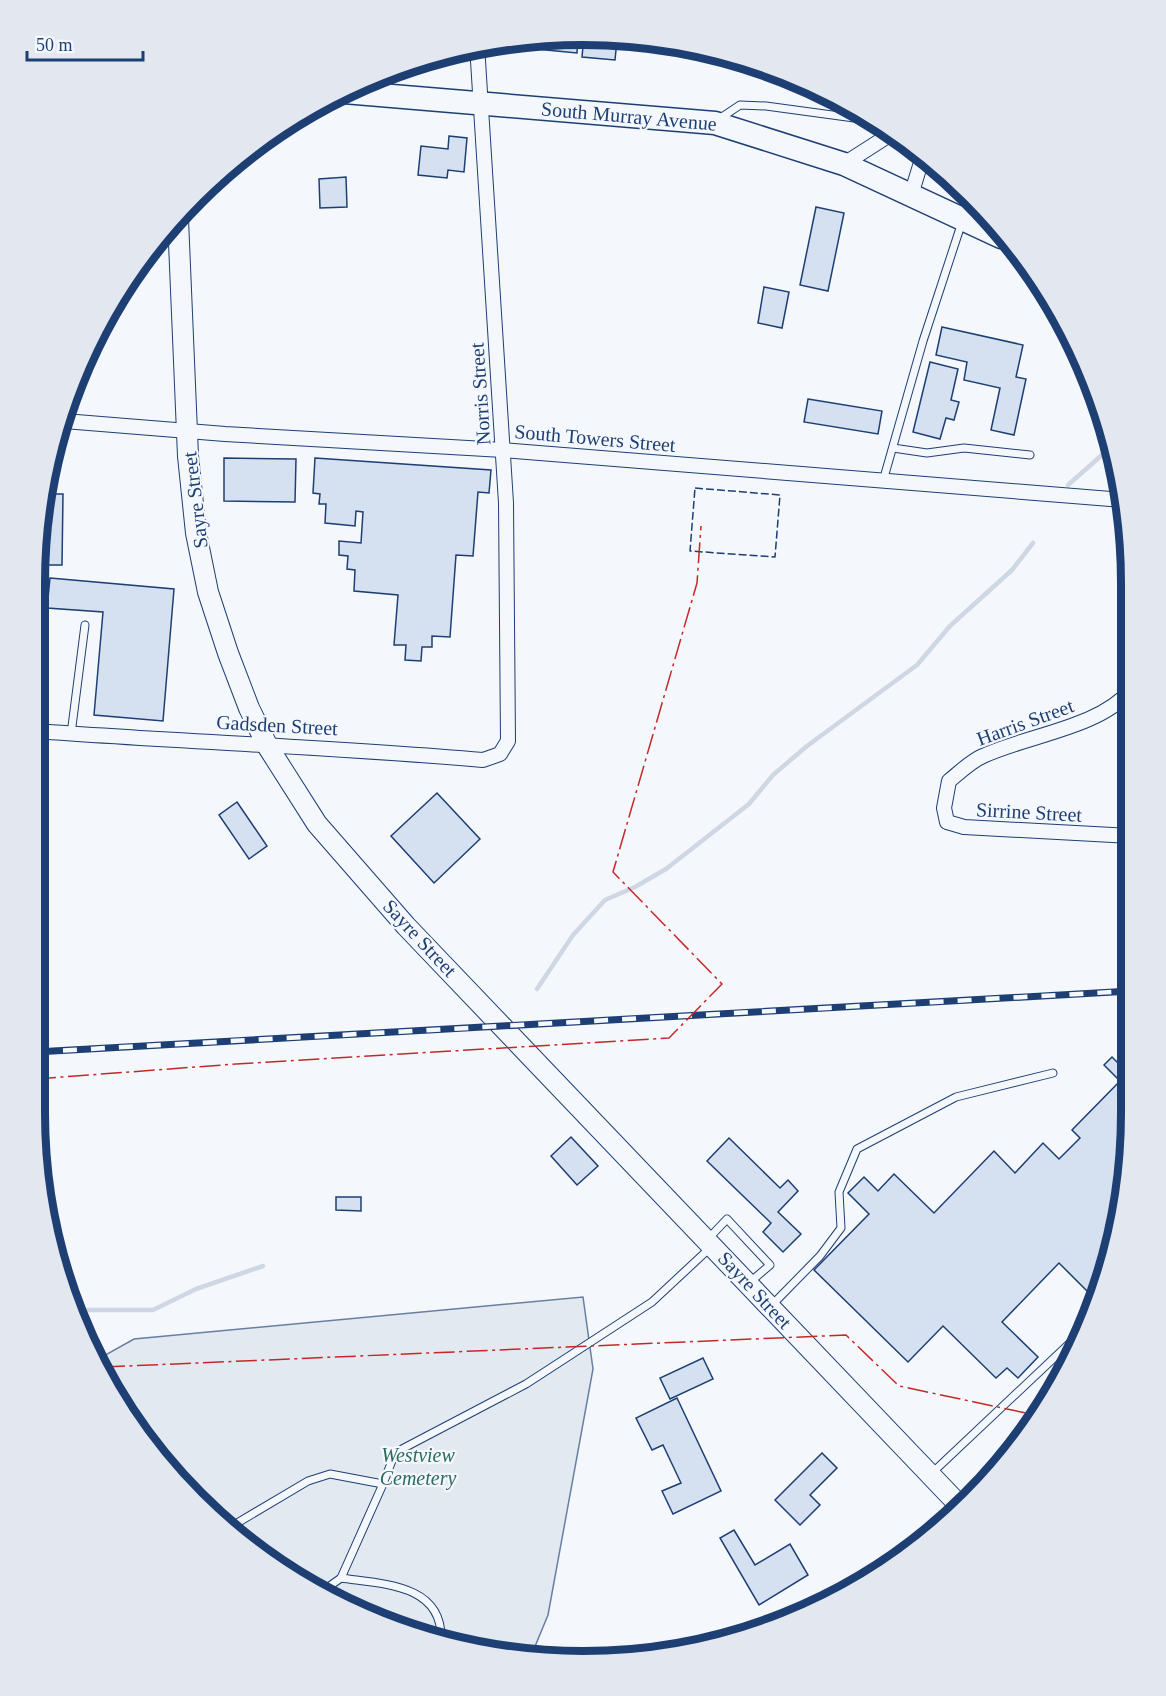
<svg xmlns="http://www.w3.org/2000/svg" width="1166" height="1696" font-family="Georgia,serif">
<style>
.green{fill:#e3e9f0;stroke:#687fa3;stroke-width:1.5}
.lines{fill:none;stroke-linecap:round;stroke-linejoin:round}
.stream{stroke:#cfd7e4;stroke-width:4.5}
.building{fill:#d5e0f0;stroke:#1d3f73;stroke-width:1.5}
.service-casing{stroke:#1d3f73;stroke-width:9}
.minor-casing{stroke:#1d3f73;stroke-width:16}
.secondary-casing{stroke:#1d3f73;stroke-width:22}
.primary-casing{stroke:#1d3f73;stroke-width:25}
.service{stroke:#f4f7fb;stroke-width:7}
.minor{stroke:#f4f7fb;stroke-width:14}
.secondary{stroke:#f4f7fb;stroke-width:20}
.primary{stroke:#f4f7fb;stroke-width:22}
.rail-casing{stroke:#1d3f73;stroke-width:7}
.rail{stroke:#f4f7fb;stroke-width:4.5;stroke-dasharray:14;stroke-linecap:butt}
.fence{stroke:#1d3f73;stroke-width:1.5;stroke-dasharray:8 3;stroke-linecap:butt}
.power{stroke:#c62828;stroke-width:1.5;stroke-dasharray:21 4.5 3 4.5;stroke-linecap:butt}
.labels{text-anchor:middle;stroke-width:4.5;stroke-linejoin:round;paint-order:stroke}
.street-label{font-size:20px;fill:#1d3f73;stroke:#f4f7fb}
.park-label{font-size:20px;font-style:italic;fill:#2c6c60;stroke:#f4f7fb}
.rim{fill:none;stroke:#1d3f73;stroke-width:8}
</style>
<rect width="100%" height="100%" fill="#f4f7fb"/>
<polygon class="green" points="583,1297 593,1369 548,1615 531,1656 512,1657 373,1620 222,1526 127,1417 100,1358 134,1339"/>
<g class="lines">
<g class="stream">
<polyline points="1068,485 1111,447"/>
<polyline points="537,989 573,935 605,900 635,887 666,869 749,804 773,775 807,746 917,665 950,626 1012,570 1033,543"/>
<polyline points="80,1315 86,1310 153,1310 196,1289 263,1266"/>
</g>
</g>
<g class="building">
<polygon points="578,35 577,53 536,49 537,39"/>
<polygon points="584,36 617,40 615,60 582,57"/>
<polygon points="449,136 467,138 464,172 448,170 447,178 418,175 421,146 448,149"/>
<polygon points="346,177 347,207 320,208 319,179"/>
<polygon points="816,207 844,213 828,291 800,285"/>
<polygon points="764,287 789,292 782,328 758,323"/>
<polygon points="942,327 1023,345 1016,377 1026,379 1014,435 991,430 1000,388 964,380 967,362 936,355"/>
<polygon points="930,362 958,369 951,400 959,402 954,420 946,418 940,439 913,432"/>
<polygon points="808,399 882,411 878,434 804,422"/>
<polygon points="224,458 296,459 295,502 224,501"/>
<polygon points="315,458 491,470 489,493 478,492 473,556 456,555 450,637 432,636 432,647 422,647 421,661 405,660 406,645 394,645 398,595 354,591 355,570 347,569 348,556 339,555 339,541 361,543 363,512 356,511 355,526 325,523 326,504 319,504 320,494 313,493"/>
<polygon points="43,494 63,494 62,565 36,565"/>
<polygon points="50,578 174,589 163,721 94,715 103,612 47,608"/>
<polygon points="437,793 480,839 434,883 391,836"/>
<polygon points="237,802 267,846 249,859 219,815"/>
<polygon points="1112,1057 1129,1074 1131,1072 1132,1113 1122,1208 1106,1225 1116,1236 1101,1285 1091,1295 1059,1263 1002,1322 1038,1357 1018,1378 1007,1368 996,1378 943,1326 908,1362 814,1270 869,1214 848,1193 864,1177 878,1191 894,1174 934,1213 994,1151 1015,1173 1043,1143 1059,1159 1080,1138 1072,1130 1120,1081 1104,1065"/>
<polygon points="571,1137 598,1166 577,1185 551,1156"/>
<polygon points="729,1138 780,1188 788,1180 798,1191 778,1212 801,1234 783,1252 763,1232 771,1223 707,1161"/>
<polygon points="336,1197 361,1197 361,1211 336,1210"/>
<polygon points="703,1358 713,1379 670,1399 660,1378"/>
<polygon points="677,1398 721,1491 673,1514 662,1491 681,1483 663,1445 652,1450 636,1418"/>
<polygon points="822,1453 837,1468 810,1495 820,1505 800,1525 775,1500"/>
<polygon points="734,1530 755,1565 790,1544 808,1575 759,1605 720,1538"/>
</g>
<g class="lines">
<defs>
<g id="service">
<polyline points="719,119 740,105 766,106 869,120 889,128"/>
<polyline points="893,448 927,453 964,448 1030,455"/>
<polyline points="883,481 923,341 962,222"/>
<polyline points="71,734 85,625"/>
<polyline points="708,1239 727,1219 770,1265 749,1283"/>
<polyline points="771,1306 820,1256 841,1228 839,1192 857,1149 956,1097 1053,1073"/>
<polyline points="932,1473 1089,1325"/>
<polyline points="227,1529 308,1481 330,1474 383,1484 393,1458 402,1449 526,1384 563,1360 652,1302 711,1247"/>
<path d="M341 1578C382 1584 442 1584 441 1638"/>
<polyline points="324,1590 341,1578 383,1484"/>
</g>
<g id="minor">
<polyline points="844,164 894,132"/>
<polyline points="911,195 923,156"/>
<polyline points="64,421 225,434 503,450 1123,500"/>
<path d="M1131 690C1099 728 1028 735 983 756 971 761 960 772 949 781L944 808 947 822 964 827 1131 836"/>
<path d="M35 731C184 742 333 747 483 760L500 754 508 741 506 503 477 45"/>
</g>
<polyline id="secondary" points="178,219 188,456 196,533 208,592 228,653 249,708 268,747 317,824 406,926 962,1508"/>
<polyline id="primary" points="344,92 715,123 844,164 1001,237"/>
</defs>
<use href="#service" class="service-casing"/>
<use href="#minor" class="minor-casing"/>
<use href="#secondary" class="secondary-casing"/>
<use href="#primary" class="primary-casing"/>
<use href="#service" class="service"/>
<use href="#minor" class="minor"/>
<use href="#secondary" class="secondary"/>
<use href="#primary" class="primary"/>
<defs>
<polyline id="rail" points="35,1052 1131,991"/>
</defs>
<use href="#rail" class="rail-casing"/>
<use href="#rail" class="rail"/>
<polygon class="fence" points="695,488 780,495 775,557 690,551"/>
<g class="power">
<polyline points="35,1079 236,1064 669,1038 722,984 613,872 697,583 701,526"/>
<polyline points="104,1367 846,1335 899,1386 1040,1416"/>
</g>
</g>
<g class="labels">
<g class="street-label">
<text transform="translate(629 116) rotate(5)" y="7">South Murray Avenue</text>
<text transform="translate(480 394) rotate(-94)" y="7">Norris Street</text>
<text transform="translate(595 438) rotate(5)" y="7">South Towers Street</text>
<text transform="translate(195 500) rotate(-97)" y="7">Sayre Street</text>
<text transform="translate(1025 722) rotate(-20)" y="7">Harris Street</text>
<text transform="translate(277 725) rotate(3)" y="7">Gadsden Street</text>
<text transform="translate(1029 812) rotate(3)" y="7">Sirrine Street</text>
<text transform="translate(420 938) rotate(47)" y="7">Sayre Street</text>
<text transform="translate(755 1290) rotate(47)" y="7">Sayre Street</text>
</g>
<g class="park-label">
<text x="418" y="1462">Westview<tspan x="418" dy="23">Cemetery</tspan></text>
</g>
</g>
<path d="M0 0H1166V1696H0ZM583 45H583A538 538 0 0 1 1121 583V1113A538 538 0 0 1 583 1651H583A538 538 0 0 1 45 1113V583A538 538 0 0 1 583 45Z" fill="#e3e8f0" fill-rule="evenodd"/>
<path class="rim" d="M583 45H583A538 538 0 0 1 1121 583V1113A538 538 0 0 1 583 1651H583A538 538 0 0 1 45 1113V583A538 538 0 0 1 583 45Z"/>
<path d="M27 51v9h116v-9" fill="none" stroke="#1d3f73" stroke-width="3"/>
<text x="36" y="51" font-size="18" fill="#1d3f73" stroke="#f4f7fb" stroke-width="4.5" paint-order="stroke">50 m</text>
</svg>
